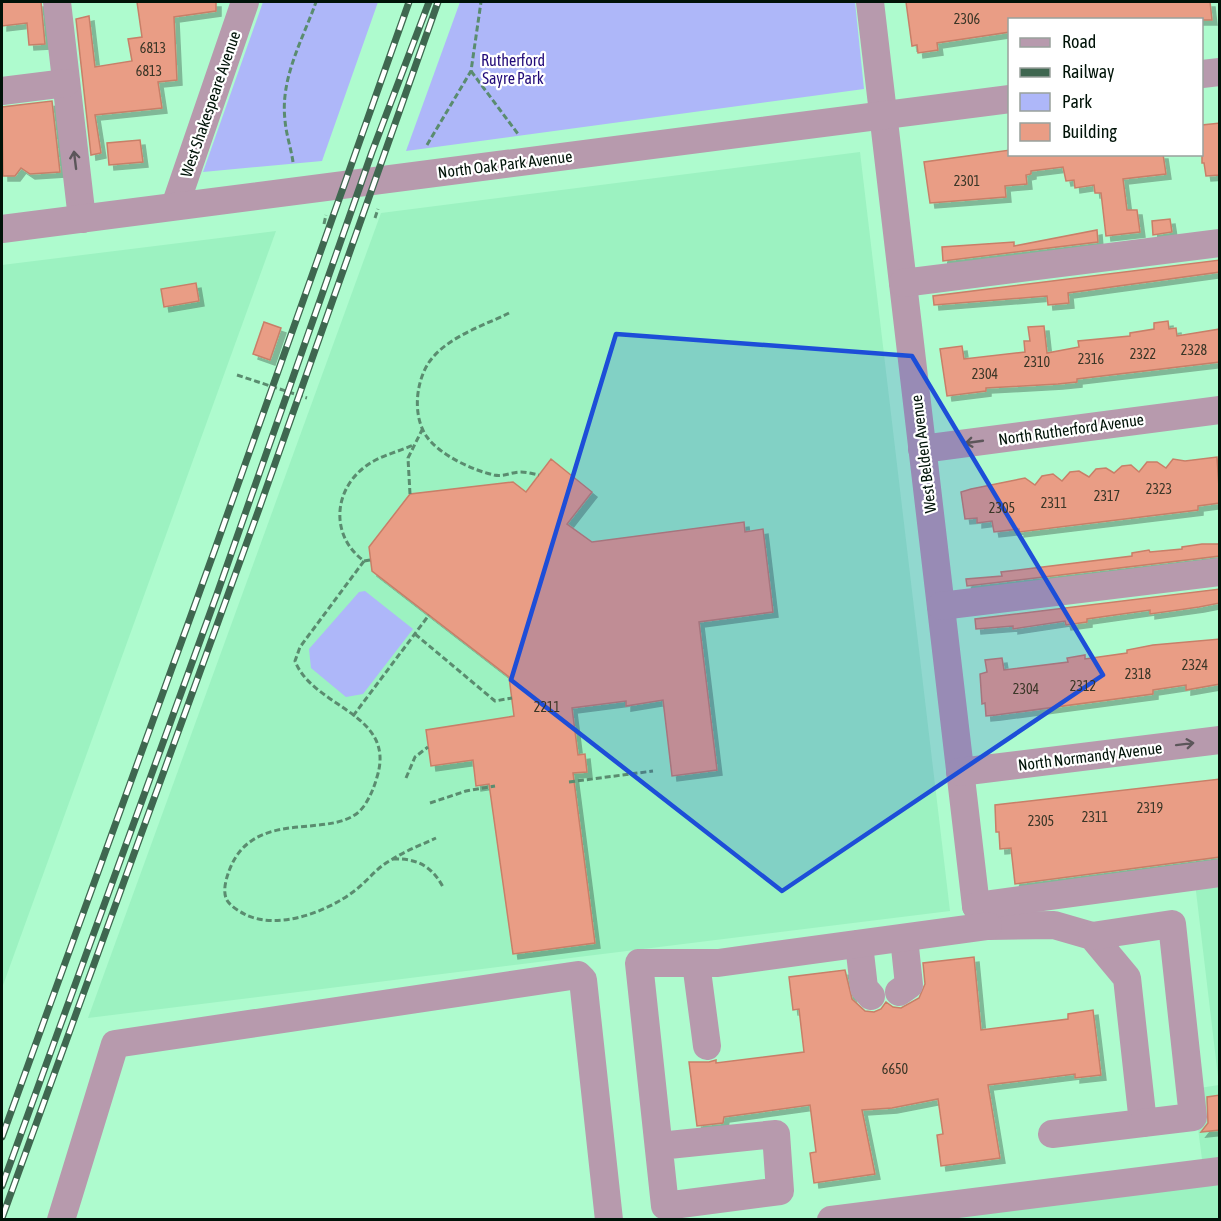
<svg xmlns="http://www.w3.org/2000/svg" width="1221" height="1221" font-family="'Asap Condensed',sans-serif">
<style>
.built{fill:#9cf2c1}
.green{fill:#aeb7f9}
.building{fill:#e99d85;stroke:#c87f68;stroke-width:1.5;filter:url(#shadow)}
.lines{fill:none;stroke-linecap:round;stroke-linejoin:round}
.path{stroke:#5a8c6f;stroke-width:3;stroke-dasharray:6 3;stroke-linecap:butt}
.minor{stroke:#b79aad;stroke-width:28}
.rail-casing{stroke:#3f6750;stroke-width:7}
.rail{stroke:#fff;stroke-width:4.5;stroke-dasharray:14;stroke-linecap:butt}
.oneway{stroke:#5c565a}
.marked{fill:#1d4ed8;fill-opacity:0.2;stroke:#1d4ed8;stroke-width:4.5;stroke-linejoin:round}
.labels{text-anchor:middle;stroke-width:4.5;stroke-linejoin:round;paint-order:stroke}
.number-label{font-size:14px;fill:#3a3627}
.park-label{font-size:16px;fill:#230c79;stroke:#fff}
.street-label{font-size:16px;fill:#001308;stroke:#fff}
</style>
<defs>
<filter id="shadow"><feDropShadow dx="5" dy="5" stdDeviation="0" flood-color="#0004"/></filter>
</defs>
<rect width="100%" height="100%" fill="#aefbce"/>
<g class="built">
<polygon points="860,152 950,911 88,1018 381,213"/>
<polygon points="276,231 2,988 2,265"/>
<polygon points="1219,880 1219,1219 911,1220 1204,1175 1193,1089 1219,1085 1195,883"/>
</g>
<g class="green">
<polygon points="263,2 378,2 322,161 203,172"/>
<polygon points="460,2 855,2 864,89 406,151"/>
<polygon points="365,591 413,629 363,694 346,697 311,668 309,649 359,592"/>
</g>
<g class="building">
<polygon points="2,2 41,2 45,44 29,45 27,23 2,26"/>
<polygon points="137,2 216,2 216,11 174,17 177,80 158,82 162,108 95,115 101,153 91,155 76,19 89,16 95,67 132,61 128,39 142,37"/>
<polygon points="906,2 1210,2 1212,20 1010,20 1010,32 937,43 938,50 918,53 917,45 912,46"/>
<polygon points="52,101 60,172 30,174 21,168 15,176 3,176 2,107"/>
<polygon points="1220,123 1220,175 1206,176 1204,163 1202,163 1202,125"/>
<polygon points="140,140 143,162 109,165 107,143"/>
<polygon points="1010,150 1010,154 1163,154 1166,174 1123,179 1127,210 1137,210 1140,232 1106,236 1101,193 1095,193 1094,185 1075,188 1074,180 1066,181 1063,167 1031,171 1031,174 1026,175 1027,184 1005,186 1006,197 930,203 924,162"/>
<polygon points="1170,219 1172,232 1153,235 1152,221"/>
<polygon points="1097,230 1098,242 943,261 942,247 1014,242 1014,246"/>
<polygon points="1220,260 1220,272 1068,293 1069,303 1048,305 1047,296 934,305 933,296"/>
<polygon points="196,283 199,301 164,307 161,289"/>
<polygon points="1168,321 1169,329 1176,328 1177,336 1220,329 1220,362 1077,379 1077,382 1058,384 986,388 986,391 947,396 940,349 962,346 964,359 1025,352 1024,341 1030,341 1028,327 1044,326 1047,353 1079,347 1078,341 1130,336 1130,333 1154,329 1154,323"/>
<polygon points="264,322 281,328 270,360 253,354"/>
<polygon points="1217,457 1220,503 1198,506 1198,510 1019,532 1019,529 994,532 992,521 977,523 977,518 965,519 961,492 971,489 1025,478 1035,485 1042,476 1053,474 1062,481 1070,472 1079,471 1089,477 1096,469 1106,468 1114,473 1122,466 1131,465 1139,472 1147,462 1157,462 1166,468 1173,459 1185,461"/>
<polygon points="551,459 592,492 567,524 592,542 744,522 745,532 763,529 773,612 699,622 717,770 672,776 663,700 626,706 626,701 572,708 578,755 585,754 587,772 573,773 595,943 513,954 489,784 476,786 473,760 431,766 426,730 514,716 509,677 372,571 369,547 410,494 513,482 526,492"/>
<polygon points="1202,544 1220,544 1220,556 967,586 966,579 1002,576 1001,572 1132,556 1132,553 1149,550 1150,552 1182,549 1182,547"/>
<polygon points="1220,589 1220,603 1199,607 1150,614 1150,610 1087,619 1087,622 1066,625 1065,621 1013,629 1013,626 976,629 975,619"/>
<polygon points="1220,639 1220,684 1186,690 1186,685 1153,690 1153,694 996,715 986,716 985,703 982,704 980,674 987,672 985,660 1002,658 1004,670 1068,662 1067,658 1085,655 1085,659 1127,653 1127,650 1153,645"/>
<polygon points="1220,779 1220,857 1015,884 1011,848 1000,849 999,832 996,832 995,805"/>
<polygon points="974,957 981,1030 1068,1019 1068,1014 1093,1010 1101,1075 1075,1078 1075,1074 988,1085 1000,1158 941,1166 937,1135 943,1134 938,1099 892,1108 862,1110 875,1174 814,1183 810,1153 816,1152 810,1105 724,1117 723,1123 697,1126 689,1062 709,1062 716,1060 716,1063 804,1052 799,1009 793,1010 789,977 845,970 852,999 865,1011 874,1012 881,1009 886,1002 893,1007 901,1008 919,998 925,984 923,963"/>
<polygon points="1220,1095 1220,1130 1201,1132 1208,1123 1207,1097"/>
</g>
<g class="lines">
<g class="path">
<polyline points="471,71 518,134"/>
<polyline points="427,145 471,71 481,2"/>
<path d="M293 162C291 148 286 134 285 120 280 78 303 39 316 2"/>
<polyline points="375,218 378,209"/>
<polyline points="324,224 326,215"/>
<path d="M509 313C485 325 453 335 434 356 416 375 411 415 427 437 440 455 472 470 494 475 504 477 511 472 521 472 527 472 533 474 539 475"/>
<polyline points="237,375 307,398"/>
<polyline points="410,494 408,458 423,428"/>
<path d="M370 560 364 561C330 536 333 490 366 466 379 456 398 452 413 445"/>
<path d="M364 561 300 647 295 661C313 708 397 713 377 777 374 788 370 797 364 806 337 844 254 803 229 871 226 879 223 890 226 898 229 906 239 911 246 915 279 930 326 912 353 892 367 882 376 868 391 860 405 851 421 845 436 838"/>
<polyline points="415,634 495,701 512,698"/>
<polyline points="353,716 429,615"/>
<polyline points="406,778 415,757 428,747"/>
<polyline points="569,782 653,771"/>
<polyline points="430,803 466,791 495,786"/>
<path d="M393 859C416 858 432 866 443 887"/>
</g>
<g class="minor">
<polyline points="57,2 82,219"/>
<polyline points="870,2 976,906 988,926 1054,925 1092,936 1127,978 1143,1123 1052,1134"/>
<polyline points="1202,74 1220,72"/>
<polyline points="2,91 66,83"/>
<polyline points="175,206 245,2"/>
<polyline points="2,229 1010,99"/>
<polyline points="903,283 1220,243"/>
<polyline points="922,449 1220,410"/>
<polyline points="941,606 1220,572"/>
<polyline points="960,772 1220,740"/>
<polyline points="976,906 1220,873"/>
<polyline points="1092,936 1172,924 1193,1117 1143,1123"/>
<polyline points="859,944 864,988 871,996"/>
<polyline points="696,963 707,1046"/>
<polyline points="899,992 909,985 904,938"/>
<polyline points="659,1146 776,1134 780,1191 665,1206 639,963 718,963 988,926"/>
<polyline points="61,1220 115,1044 578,975 583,980 609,1220"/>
<polyline points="831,1220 1220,1171"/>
</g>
<defs>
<g id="rail">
<polyline points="2,1137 214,552 409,2"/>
<polyline points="2,1186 217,594 372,152 429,2"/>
<polyline points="2,1218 259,509 438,2"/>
</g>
</defs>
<use href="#rail" class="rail-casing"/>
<use href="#rail" class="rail"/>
</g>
<defs><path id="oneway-shaft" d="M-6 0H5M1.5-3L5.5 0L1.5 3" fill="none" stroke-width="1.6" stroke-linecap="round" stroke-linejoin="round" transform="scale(1.5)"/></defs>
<g class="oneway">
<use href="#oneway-shaft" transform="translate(75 160) rotate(-97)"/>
<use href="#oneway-shaft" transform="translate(974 442) rotate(172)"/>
<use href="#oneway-shaft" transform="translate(1185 744) rotate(-7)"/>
</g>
<path class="marked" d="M616 334 912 356 1103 675 782 891 511 680Z"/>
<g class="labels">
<g class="number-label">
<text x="967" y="24">2306</text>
<text x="153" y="53">6813</text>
<text x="149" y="76">6813</text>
<text x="967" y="186">2301</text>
<text x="1194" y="355">2328</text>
<text x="1143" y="359">2322</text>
<text x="1091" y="364">2316</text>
<text x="1037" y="367">2310</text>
<text x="985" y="379">2304</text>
<text x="1159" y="494">2323</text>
<text x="1107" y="501">2317</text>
<text x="1054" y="508">2311</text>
<text x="1002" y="513">2305</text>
<text x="1195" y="670">2324</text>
<text x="1138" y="679">2318</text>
<text x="1083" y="691">2312</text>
<text x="1026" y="694">2304</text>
<text x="547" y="712">2211</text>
<text x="1150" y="813">2319</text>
<text x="1095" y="822">2311</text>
<text x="1041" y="826">2305</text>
<text x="895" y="1074">6650</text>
</g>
<g class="park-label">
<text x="513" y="66">Rutherford<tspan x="513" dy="18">Sayre Park</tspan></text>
</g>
<g class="street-label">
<text transform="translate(210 104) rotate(-71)" y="6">West Shakespeare Avenue</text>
<text transform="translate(505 164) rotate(-7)" y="6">North Oak Park Avenue</text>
<text transform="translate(1071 429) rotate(-8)" y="6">North Rutherford Avenue</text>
<text transform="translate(923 454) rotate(-97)" y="6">West Belden Avenue</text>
<text transform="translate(1090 756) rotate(-7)" y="6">North Normandy Avenue</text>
</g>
</g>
<rect width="1221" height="1221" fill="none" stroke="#001308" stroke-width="6"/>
<rect x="1008" y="18" width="195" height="138" fill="#ffffff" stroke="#99a19c" stroke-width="1.5"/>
<rect x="1020" y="38" width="30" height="9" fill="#b79aad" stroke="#99a19c" stroke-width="1.5"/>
<text x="1062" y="48" font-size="18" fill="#001308">Road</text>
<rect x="1020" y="68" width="30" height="9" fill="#3f6750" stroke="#99a19c" stroke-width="1.5"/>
<text x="1062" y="78" font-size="18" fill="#001308">Railway</text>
<rect x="1020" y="93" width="30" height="18" fill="#aeb7f9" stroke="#99a19c" stroke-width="1.5"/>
<text x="1062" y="108" font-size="18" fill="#001308">Park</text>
<rect x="1020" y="123" width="30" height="18" fill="#e99d85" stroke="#99a19c" stroke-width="1.5"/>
<text x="1062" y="138" font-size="18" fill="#001308">Building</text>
</svg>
